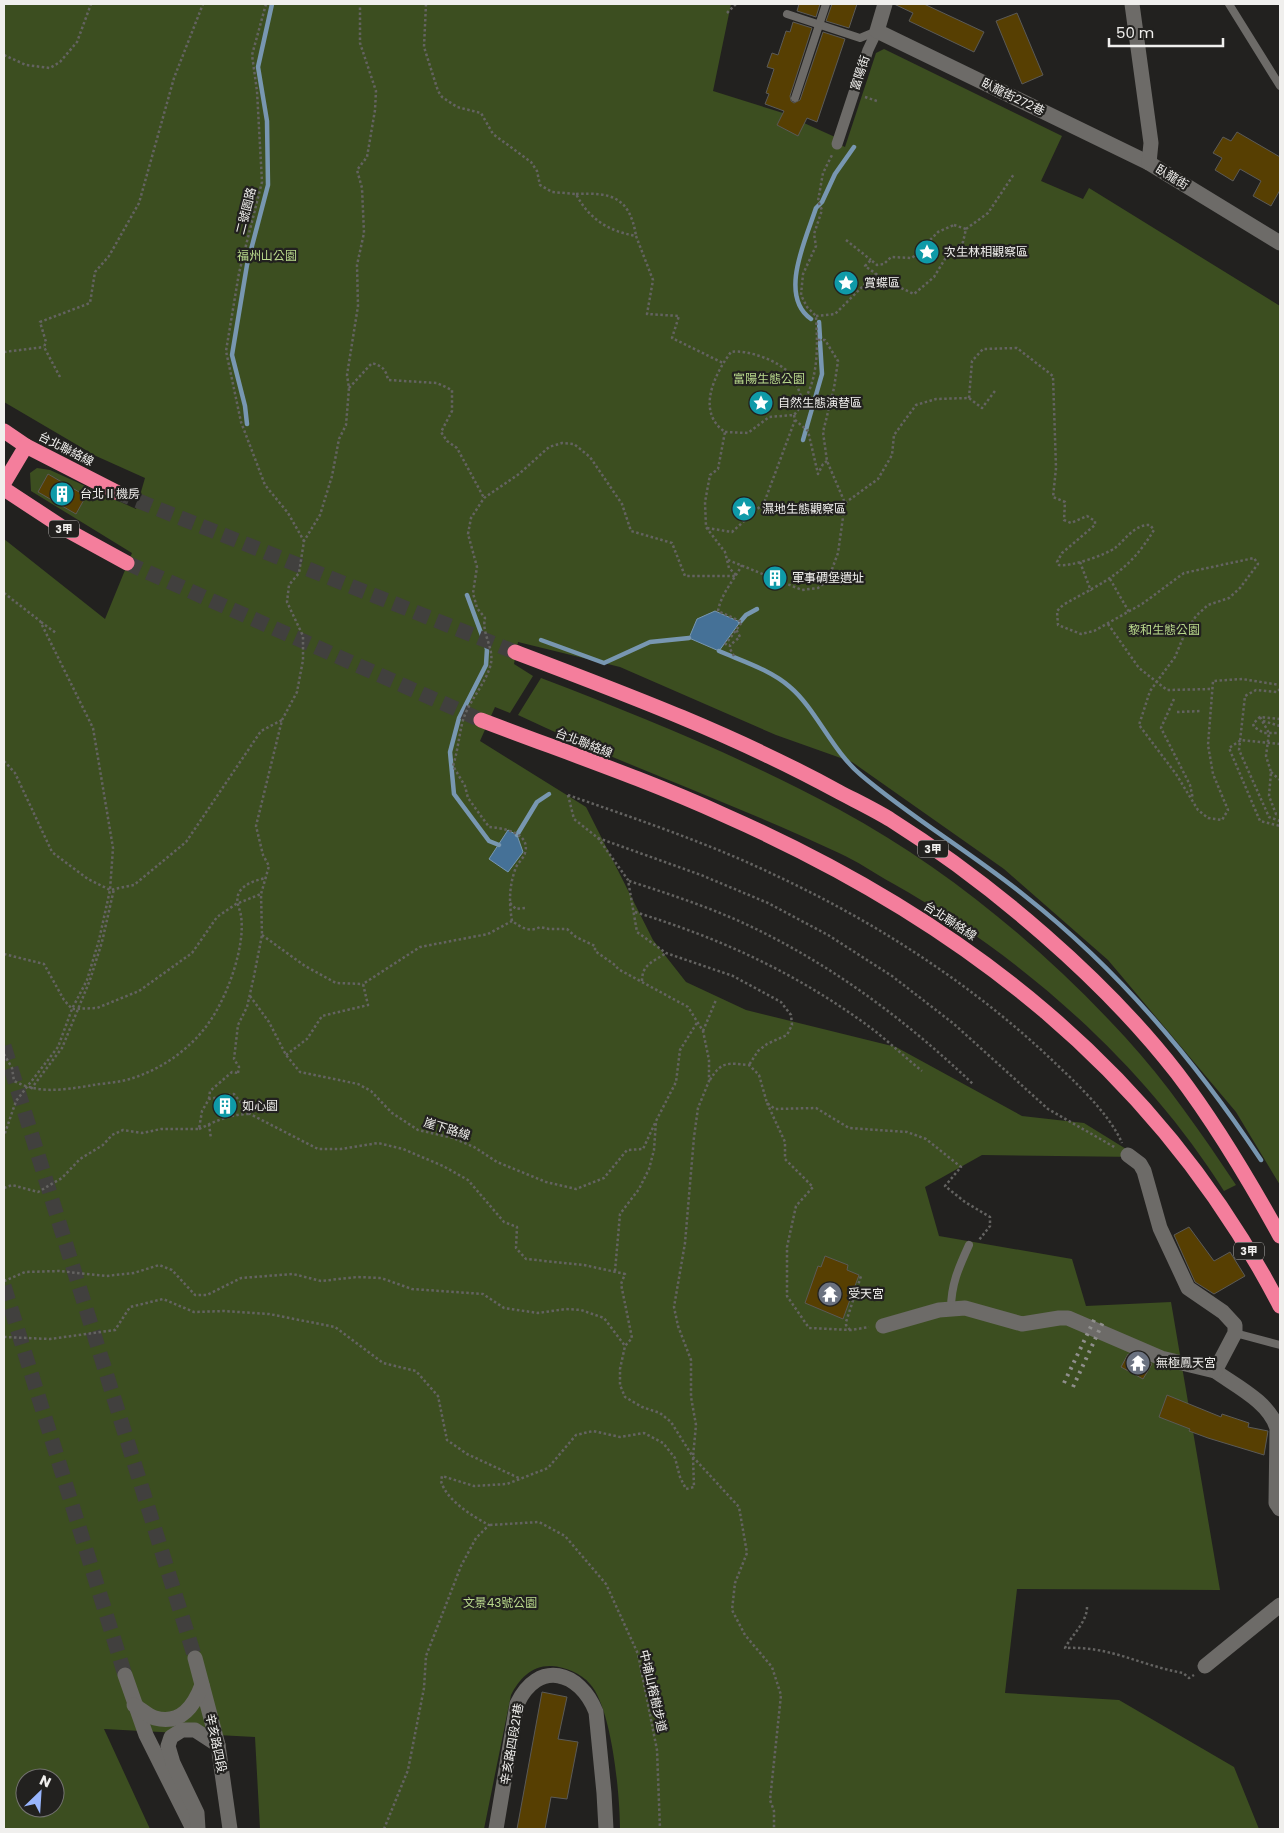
<svg xmlns="http://www.w3.org/2000/svg" width="1284" height="1833" font-family="Poppins,'Noto Sans TC',sans-serif">
<style>
.green{fill:#3c4e20;fill-rule:evenodd}
.water{fill:#457197;stroke:#7897b1}
.lines{fill:none;stroke-linecap:round;stroke-linejoin:round}
.stream{stroke:#7897b1;stroke-width:4.5}
.building{fill:#573f02;stroke:#5b5a57}
.secondary-tunnel{stroke:#41403e;stroke-width:15;stroke-dasharray:15 8;stroke-linecap:butt}
.motorway-tunnel{stroke:#41403e;stroke-width:15;stroke-dasharray:15 8;stroke-linecap:butt}
.path{stroke:#646361;stroke-width:2.5;stroke-dasharray:2.5 2.5;stroke-linecap:butt}
.service{stroke:#6d6b68;stroke-width:8}
.pedestrian{stroke:#6d6b68;stroke-width:11}
.minor{stroke:#6d6b68;stroke-width:15}
.secondary{stroke:#6d6b68;stroke-width:15}
.motorway{stroke:#f47e9c;stroke-width:15}
.rail{stroke:#908f8d;stroke-width:4;stroke-dasharray:2.5 5;stroke-linecap:butt}
.labels{text-anchor:middle;stroke-width:4.5;stroke-linejoin:round;paint-order:stroke}
.shield{fill:#22211f;stroke:#b2b1af;stroke-width:1}
.shield-label{font-size:11px;font-weight:bold;fill:#f0efed}
.street-label{font-size:12px;fill:#f0efed;stroke:#22211f}
.poi-label{font-size:12px;fill:#f0efed;stroke:#22211f;text-anchor:start}
.park-label{font-size:12px;fill:#b9d98c;stroke:#22211f}
</style>
<rect width="100%" height="100%" fill="#22211f"/>
<g class="green">
<path d="M4 4H731L713 91 783 113 777 125 798 135 804 123 835 137 834 142 845 147 876 53 884 49 1062 136 1041 181 1083 199 1089 188 1280 306V1185L1236 1112 1108 960 1004 869 852 762 776 735 620 667 518 642 514 664 533 676 510 713 495 707 480 741 586 807 653 940 686 982 746 1010 896 1047 1022 1116 1084 1123 1139 1157 982 1155 925 1187 939 1236 1072 1259 1086 1306 1171 1302 1220 1590 1017 1589 1005 1693 1119 1700 1234 1767 1259 1829H620C620 1796 612 1708 590 1684 581 1673 565 1667 552 1666 532 1665 519 1679 511 1695L484 1829H260L255 1737 104 1729 150 1829H4V539L105 619 132 553 31 491 30 473 37 468 50 470 136 509 145 478 96 456 4 402ZM25 1778H55V1808H25Z"/>
<path d="M541 678C643 717 744 758 840 810 947 868 1043 948 1125 1037 1167 1083 1202 1134 1236 1185L1224 1191C1144 1064 1022 956 892 883 874 873 857 861 839 853 733 803 623 765 518 715Z"/>
</g>
<g class="water">
<polygon points="715,611 740,622 719,651 689,638 697,619"/>
<polygon points="508,830 517,835 523,852 508,872 489,859"/>
</g>
<g class="lines">
<g class="stream">
<path d="M811 319C778 296 806 239 816 208L822 202 835 174 854 147"/>
<polyline points="819,322 820,338"/>
<polyline points="247,424 245,406 232,355 247,265 268,185 267,121 258,67 272,4"/>
<polyline points="803,440 822,374 820,342"/>
<polyline points="467,595 487,649 486,665 459,718 450,752 454,794 489,841 499,845"/>
<polyline points="740,622 746,615 757,609"/>
<polyline points="541,640 604,663 650,642 689,638"/>
<path d="M719 651C742 661 771 670 790 687 816 709 832 751 861 775 913 819 972 853 1025 896 1118 969 1196 1062 1261 1160"/>
<polyline points="517,835 537,802 549,794"/>
</g>
</g>
<g class="building">
<polygon points="799,4 820,4 816,17 797,11"/>
<polygon points="832,4 857,4 849,28 826,21"/>
<polygon points="894,4 924,4 984,32 974,52 909,21 913,13"/>
<polygon points="1017,13 1043,75 1022,84 996,21"/>
<polygon points="793,22 812,28 790,96 791,101 794,103 800,100 823,32 845,39 817,122 807,118 798,136 777,125 784,111 765,104 769,94 766,93 774,69 767,67 772,53 778,55 786,31 790,32"/>
<polygon points="1237,132 1280,157 1280,190 1271,206 1253,196 1261,181 1240,169 1233,181 1215,170 1222,158 1213,153 1223,137 1231,141"/>
<polygon points="48,474 86,496 76,514 38,492"/>
<polygon points="233,1099 234,1111 217,1113 216,1101"/>
<polygon points="1189,1227 1214,1261 1230,1252 1245,1276 1214,1294 1195,1282 1174,1235"/>
<polygon points="825,1256 848,1265 847,1270 859,1275 843,1319 805,1303 818,1266 821,1267"/>
<polygon points="1128,1354 1152,1364 1143,1379 1121,1367"/>
<polygon points="1167,1395 1221,1417 1222,1414 1249,1423 1248,1427 1268,1431 1264,1455 1208,1438 1189,1431 1190,1429 1159,1417"/>
<polygon points="542,1692 567,1697 558,1739 578,1742 567,1799 551,1797 545,1829 517,1829"/>
</g>
<g class="lines">
<g class="secondary-tunnel">
<polyline points="4,1046 195,1658"/>
<polyline points="4,1286 125,1675"/>
</g>
<g class="motorway-tunnel">
<polyline points="116,492 515,652"/>
<polyline points="127,563 481,720"/>
</g>
<g class="path">
<polyline points="266,4 252,55 257,91 262,182 239,273 226,351 241,422 265,485 288,513 304,541"/>
<path d="M426 4 424 47 438 91 442 97 457 107 481 113 493 134 531 162 537 171 540 185 552 192 576 194C589 219 608 231 636 236L653 280 647 314 679 316 672 338 723 363"/>
<polyline points="727,13 736,4"/>
<polyline points="4,55 26,65 50,68 60,62 77,42 91,4"/>
<polyline points="865,97 877,101"/>
<path d="M576 194C611 192 630 197 636 236"/>
<polygon points="954,225 966,229 963,242 948,254 934,277 914,294 886,281 865,266 871,260 877,265 884,264 891,257 912,258 938,232"/>
<polyline points="966,229 988,213 1014,174"/>
<polyline points="846,240 871,260"/>
<polyline points="816,316 835,314 875,274"/>
<polyline points="4,352 44,347"/>
<polyline points="60,377 44,347 46,342 40,322 90,303 95,272 109,256 139,203 174,78 203,4"/>
<path d="M349 388 372 363C382 366 386 369 388 380L437 383 452 390V411L441 432 447 441 457 448 484 498"/>
<path d="M969 398 972 361 983 349 1017 348 1053 376 1056 468 1053 497 1065 502 1064 520 1071 523 1087 516 1095 521V525L1062 553 1057 562 1059 565C1071 567 1105 555 1115 548 1126 539 1135 524 1150 525L1154 530C1127 574 1105 581 1063 605L1057 611 1058 625 1081 634 1094 631 1142 604 1184 573 1254 558 1258 564 1240 588 1229 598 1208 605 1196 616 1185 633 1175 657 1150 691 1139 725 1176 774 1198 810 1208 818 1222 820 1228 810 1213 774 1208 745 1213 681 1242 679 1280 685"/>
<polyline points="794,415 795,420 808,431 818,474 823,464 827,461"/>
<path d="M725 432 748 433 769 417 794 415C819 386 818 353 816 316L807 307 801 295 803 274 816 246 814 234 822 210 818 201 823 173 832 155"/>
<polyline points="845,503 878,479 892,455 894,435 916,405 936,399 969,398 982,408 995,391"/>
<polyline points="707,528 732,532 764,503 795,420"/>
<polyline points="728,560 802,590 818,588 828,580 838,553 845,503 827,461 823,432 834,388 838,361 825,340 817,340"/>
<polyline points="1080,562 1091,591"/>
<path d="M736 575 729 568 725 552 706 527 705 502 710 475 718 469 725 432C696 412 714 375 731 352 747 349 780 361 791 375 797 382 800 395 804 404"/>
<polyline points="1110,579 1129,612"/>
<polyline points="4,593 40,621 93,728 113,848 110,890 99,940 87,980 72,1009 58,1047 16,1101 4,1136"/>
<polyline points="41,622 56,633"/>
<polyline points="1108,624 1139,668 1167,690 1212,689"/>
<path d="M725 645 742 622 718 611C721 594 734 580 742 565"/>
<polyline points="734,656 730,649 730,645 740,637 736,629"/>
<polyline points="1280,689 1277,692 1256,690 1245,696 1239,750 1269,817 1280,821"/>
<polyline points="1174,699 1161,728 1190,785 1193,799"/>
<polyline points="1177,712 1202,711"/>
<polyline points="1260,717 1269,733 1266,756 1271,772 1269,796 1276,814 1280,815"/>
<polyline points="1280,719 1260,717 1253,724 1254,727 1264,733 1280,733"/>
<polyline points="1263,721 1280,726"/>
<polyline points="1280,744 1241,740 1229,748 1260,821 1280,826"/>
<polyline points="4,761 15,773 52,852 88,879 110,890 134,885 186,842 261,731 282,720"/>
<polyline points="1271,772 1280,780"/>
<path d="M568 795C639 820 711 844 779 877 877 923 973 985 1052 1060 1075 1082 1109 1113 1122 1143"/>
<polyline points="568,795 574,819 598,838 628,880 637,932 666,953 733,976 781,1002 791,1015 792,1025 787,1035 767,1044 758,1051 749,1065"/>
<polyline points="598,838 701,875 768,903 828,935 892,976 954,1024 1048,1109 1116,1148"/>
<path d="M629 881C672 895 715 909 756 929 838 969 909 1023 974 1085"/>
<polyline points="510,903 516,909 526,908"/>
<path d="M635 912C718 938 788 969 860 1020 882 1035 901 1054 922 1071"/>
<polyline points="262,935 305,966 336,983 363,984"/>
<polyline points="4,954 44,964 64,1000 72,1009 97,1008 139,991 192,953 217,917 236,904 261,894"/>
<path d="M642 981C642 964 653 962 666 953"/>
<polyline points="250,996 269,1022 286,1055 300,1072 358,1084 371,1091 392,1113 418,1130 453,1138 474,1147 497,1162 546,1182 576,1189 604,1178 627,1150 643,1149 656,1121"/>
<polyline points="703,1031 716,1000"/>
<path d="M4 1054 12 1068 14 1081C39 1094 61 1090 88 1086 102 1083 119 1083 133 1078 170 1066 203 1039 220 1004 232 981 245 942 241 916 240 908 234 900 240 891 246 883 257 880 266 878"/>
<polyline points="286,1055 307,1039 322,1016 368,1005 363,984 420,947 488,934 512,921"/>
<polyline points="238,1073 239,1067 234,1059 238,1025 247,1007 254,976 262,935 261,894 269,866 263,855 256,826 282,720 297,692 303,660 303,636 287,602 289,585 299,573 304,541 320,515 332,476 339,439 346,425 349,388 347,375 358,306 357,265 364,233 362,188 357,170 367,157 375,110 376,91 360,43 360,4"/>
<path d="M710 1080C721 1061 728 1063 749 1065L759 1075 767 1103 775 1109 816 1108 849 1128 907 1132 926 1139 961 1167 945 1186 965 1202 990 1217V1226L979 1240"/>
<polyline points="31,1089 62,1048 90,980 102,942 114,889"/>
<polyline points="209,1099 210,1091 232,1072 238,1073"/>
<polyline points="767,1103 785,1142 785,1159 813,1187 796,1206 787,1247 787,1296 809,1328 851,1330 869,1327"/>
<polyline points="209,1124 211,1139"/>
<path d="M199 1129C216 1121 230 1114 249 1114"/>
<polyline points="4,1188 12,1185 38,1192 62,1178 80,1159 103,1145 112,1135 123,1130 142,1133 161,1129 199,1129 202,1111 209,1099 234,1094 250,1114 318,1149 341,1149 378,1143 403,1149 443,1166 468,1180 504,1222 517,1227 516,1248 526,1259 584,1265 625,1274 621,1284 632,1338 625,1346 620,1369 620,1385 625,1397 642,1407 660,1413 671,1422 693,1457 739,1507 747,1553 735,1583 732,1610 745,1635 772,1667 781,1695 770,1800 774,1811 774,1829"/>
<polyline points="615,1271 620,1214 639,1189 649,1169 654,1150 656,1121 676,1082 680,1050 698,1021"/>
<polyline points="4,1281 25,1272 59,1271 106,1276 134,1273 159,1265 172,1270 195,1295 207,1295 241,1278 293,1274 321,1281 357,1277 381,1278 412,1289 483,1294 504,1308 538,1313 566,1309 581,1310 604,1318 625,1346"/>
<polyline points="850,1330 846,1325 846,1322 861,1276"/>
<polyline points="4,1337 50,1339 115,1330 130,1307 163,1299 194,1312 224,1311 269,1314 335,1327 383,1363 416,1371 438,1396 447,1440 467,1454 521,1479"/>
<polyline points="490,1525 539,1522 565,1536 606,1584 638,1654 657,1750 660,1829"/>
<path d="M1087 1607C1087 1622 1072 1635 1065 1648 1111 1646 1139 1665 1183 1673L1189 1678 1194 1675"/>
<path d="M384 1829 408 1770 424 1688 426 1656 461 1566 476 1538 489 1525C472 1516 446 1500 441 1481L442 1476 474 1486 507 1484 548 1468 576 1435 593 1431 620 1437 644 1433 663 1443 675 1458 680 1477 686 1489 694 1487 693 1457 696 1425 691 1397V1360L678 1326 674 1307 685 1243 694 1137 698 1108 709 1081V1060L703 1031 688 1007 618 969 615 965 595 951V946L576 937 567 929H549L540 927C529 933 521 927 512 921 509 903 509 887 515 870 516 864 523 860 525 853 531 833 504 828 489 827L468 798 465 786 453 766C458 750 459 735 463 720 469 701 484 686 490 667 496 649 481 635 485 618L477 608 473 593 477 567 468 534 471 518 484 498 519 474 549 447 562 443 574 444 590 457 622 504 631 531 672 543 685 576H736"/>
</g>
<g class="service">
<polyline points="1229,4 1280,86"/>
<polyline points="787,14 860,38 877,31"/>
<polyline points="795,98 826,4"/>
<path d="M951 1309C951 1284 959 1267 969 1245"/>
<polyline points="1235,1333 1280,1345"/>
</g>
<polyline class="pedestrian" points="837,144 868,50 877,31"/>
<g class="minor">
<polyline points="885,4 877,31 1149,163"/>
<polyline points="1132,4 1151,143 1149,163 1280,243"/>
<path d="M1128 1155 1140 1164 1144 1171 1160 1228 1188 1288 1223 1312 1235 1325V1333L1215 1371C1236 1386 1269 1402 1277 1428L1276 1503 1280 1509"/>
<polyline points="883,1326 939,1310 965,1308 1022,1324 1059,1318 1068,1318 1161,1358 1215,1371"/>
<polyline points="1205,1666 1280,1605"/>
<path d="M496 1829 517 1704C538 1659 580 1671 596 1712L604 1793 606 1829"/>
</g>
<g class="secondary">
<polyline points="195,1658 218,1745 230,1829"/>
<polyline points="125,1675 146,1735 193,1829"/>
<path d="M134 1705C141 1709 148 1716 155 1718 181 1725 194 1706 202 1685"/>
<polyline points="198,1829 197,1813 173,1763 168,1746 171,1737 182,1730 195,1730 218,1745"/>
</g>
<g class="motorway">
<polyline points="4,431 26,446 116,492"/>
<polyline points="4,483 26,446"/>
<polyline points="4,489 65,529 127,563"/>
<path d="M515 652C626 694 735 735 839 792 856 801 875 810 891 820 991 883 1104 979 1177 1073 1216 1124 1249 1180 1280 1236"/>
<path d="M481 720C562 751 645 779 724 815 962 920 1159 1072 1280 1306"/>
</g>
<g class="rail">
<polyline points="1064,1383 1095,1318"/>
<polyline points="1073,1387 1103,1322"/>
</g>
</g>
<defs>
<symbol id="sight-disc" viewBox="-11 -11 22 22"><circle r="9.5" fill="#0f9aa8" stroke="#22211f"/><path d="M0-6L1.8-2.2L6-1.7L2.9 1.2L3.7 5.4L0 3.3L-3.7 5.4L-2.9 1.2L-6-1.7L-1.8-2.2Z" fill="#fff"/></symbol>
<symbol id="building-disc" viewBox="-11 -11 22 22"><circle r="9.5" fill="#0f9aa8" stroke="#22211f"/><path d="M-4-6H4V6H1V3H-1V6H-4ZM-2.5-4.3h1.7v1.8h-1.7ZM.8-4.3h1.7v1.8H.8ZM-2.5-1h1.7V.8h-1.7ZM.8-1h1.7V.8H.8Z" fill="#fff"/></symbol>
<symbol id="temple-disc" viewBox="-11 -11 22 22"><circle r="9.5" fill="#6b7280" stroke="#22211f"/><path d="M0-6L5-2H3V0L6.5 2.5H4V6H1.5V3h-3V6H-4V2.5H-6.5L-3 0V-2H-5Z" fill="#fff"/></symbol>
</defs>
<g fill-rule="evenodd">
<use href="#sight-disc" x="913" y="238" width="28" height="28"/>
<use href="#sight-disc" x="832" y="269" width="28" height="28"/>
<use href="#sight-disc" x="747" y="389" width="28" height="28"/>
<use href="#building-disc" x="48" y="480" width="28" height="28"/>
<use href="#sight-disc" x="730" y="495" width="28" height="28"/>
<use href="#building-disc" x="761" y="564" width="28" height="28"/>
<use href="#building-disc" x="211" y="1092" width="28" height="28"/>
<use href="#temple-disc" x="816" y="1280" width="28" height="28"/>
<use href="#temple-disc" x="1124" y="1349" width="28" height="28"/>
</g>
<g class="labels">
<g class="shield">
<rect x="49" y="520.5" width="30" height="17" rx="4"/>
<rect x="918" y="840.5" width="30" height="17" rx="4"/>
<rect x="1234" y="1242.5" width="30" height="17" rx="4"/>
</g>
<g class="shield-label">
<text x="64" y="533">3甲</text>
<text x="933" y="853">3甲</text>
<text x="1249" y="1255">3甲</text>
</g>
<g class="street-label">
<text transform="translate(860 73) rotate(-72)" y="4">富陽街</text>
<text transform="translate(1013 97) rotate(26)" y="4">臥龍街272巷</text>
<text transform="translate(1172 177) rotate(31)" y="4">臥龍街</text>
<text transform="translate(246 211) rotate(-76)" y="4">二號園路</text>
<text transform="translate(66 449) rotate(27)" y="4">台北聯絡線</text>
<text transform="translate(584 743) rotate(21)" y="4">台北聯絡線</text>
<text transform="translate(950 921) rotate(33)" y="4">台北聯絡線</text>
<text transform="translate(447 1129) rotate(17)" y="4">崖下路線</text>
<text transform="translate(653 1691) rotate(77)" y="4">中埔山榕樹步道</text>
<text transform="translate(216 1743) rotate(78)" y="4">辛亥路四段</text>
<text transform="translate(512 1744) rotate(-80)" y="4">辛亥路四段21巷</text>
</g>
<g class="poi-label">
<text x="944" y="256">次生林相觀察區</text>
<text x="864" y="287">賞蝶區</text>
<text x="778" y="407">自然生態演替區</text>
<text x="80" y="498">台北Ⅱ機房</text>
<text x="762" y="513">濕地生態觀察區</text>
<text x="792" y="582">軍事碉堡遺址</text>
<text x="242" y="1110">如心園</text>
<text x="848" y="1298">受天宮</text>
<text x="1156" y="1367">無極鳳天宮</text>
</g>
<g class="park-label">
<text x="267" y="260">福州山公園</text>
<text x="769" y="383">富陽生態公園</text>
<text x="1164" y="634">黎和生態公園</text>
<text x="500" y="1607">文景43號公園</text>
</g>
</g>
<rect width="1284" height="1833" fill="none" stroke="#f0efed" stroke-width="10"/>
<g transform="translate(40 1793) rotate(25)"><circle r="24" fill="#22211f" stroke="#747371"/>
<path d="M0-4L9 19L0 12L-9 19Z" fill="#98b5fd"/>
<text y="-8" font-size="14" font-weight="bold" text-anchor="middle" fill="#f0efed">N</text>
</g>
<path d="M1109 38v8h114v-8" fill="none" stroke="#f0efed" stroke-width="2.5"/>
<text x="1116" y="38" font-size="15" fill="#f0efed" stroke="#22211f" stroke-width="4" paint-order="stroke">50 m</text>
</svg>
